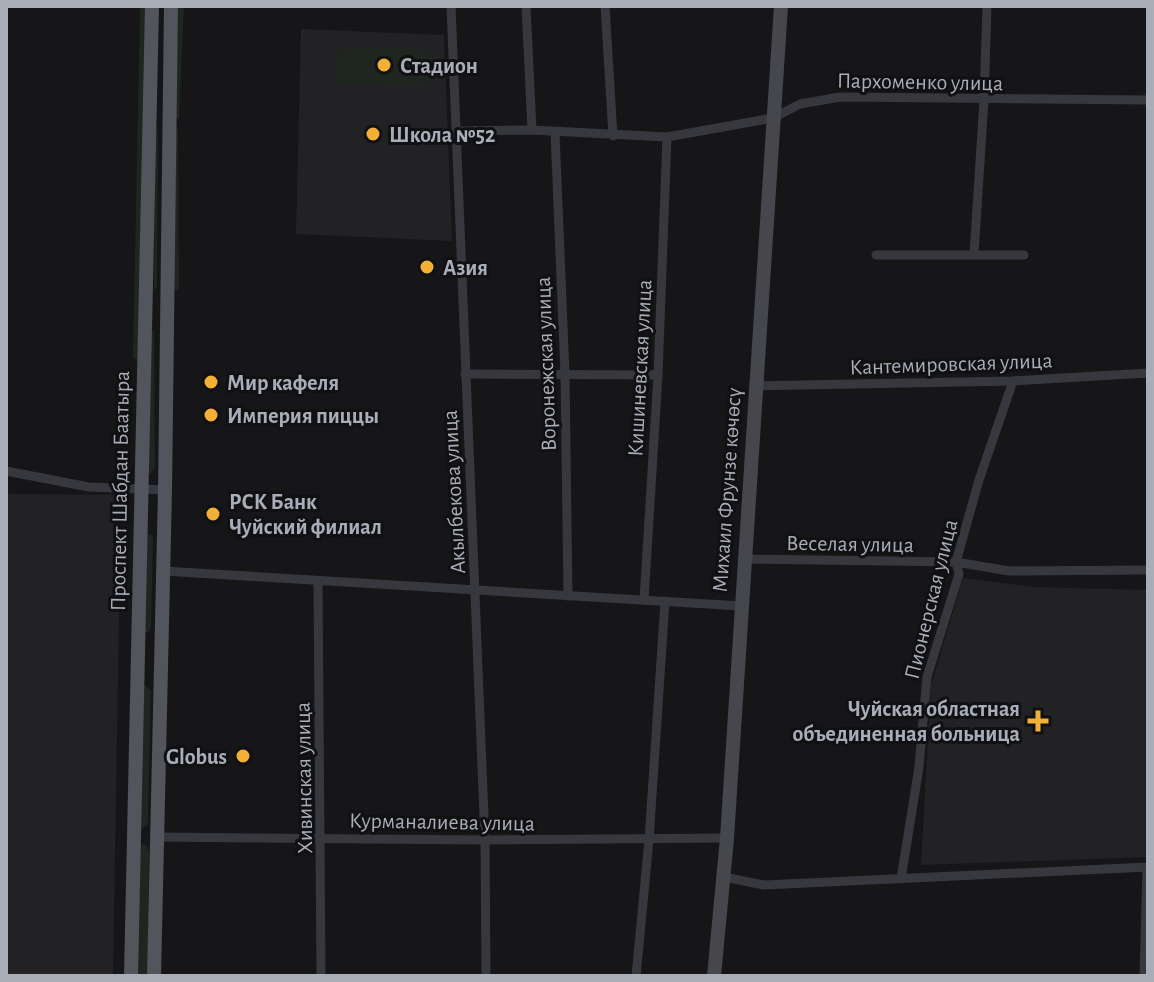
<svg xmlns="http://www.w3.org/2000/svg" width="1154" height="982" font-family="'Alegreya Sans',sans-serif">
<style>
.built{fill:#222225}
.green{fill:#1e261f}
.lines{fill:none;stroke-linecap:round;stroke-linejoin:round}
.minor{stroke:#37383d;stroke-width:9}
.secondary{stroke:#45474d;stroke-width:14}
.primary{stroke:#53555c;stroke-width:14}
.poi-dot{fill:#f2b134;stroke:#111113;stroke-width:3}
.labels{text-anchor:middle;stroke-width:6;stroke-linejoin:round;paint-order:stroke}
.poi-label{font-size:22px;font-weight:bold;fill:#a8adb8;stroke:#111113;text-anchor:start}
.street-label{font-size:22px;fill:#a8adb8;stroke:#111113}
</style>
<rect width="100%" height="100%" fill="#161618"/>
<g class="built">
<polygon points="301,29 444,35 452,241 296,234"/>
<polygon points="6,494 121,495 113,976 6,976"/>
<polygon points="963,578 1034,587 1148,590 1148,857 921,865 931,686"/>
</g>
<g class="green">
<polygon points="140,6 146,6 139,357 136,359 133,357"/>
<polygon points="178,6 184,6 179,119 176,117"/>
<path d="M346 48 425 50 432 57 434 75 425 87 338 83C334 72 333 59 340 49Z"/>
<polygon points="156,128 158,134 157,288 154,290"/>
<polygon points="178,129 179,289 176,291 174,289 176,130"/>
<polygon points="154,330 155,467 150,474 148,473 151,332"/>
<polygon points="146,534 152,535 153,539 151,628 148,632 145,632"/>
<polygon points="142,686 146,686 151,691 148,816 148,824 143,828 140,827"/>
<polygon points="143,844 147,846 149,851 148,976 133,976 139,846"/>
</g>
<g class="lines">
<g class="minor">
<polyline points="451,6 485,840 486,976"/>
<polyline points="526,6 532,130"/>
<polyline points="605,6 613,136"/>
<polyline points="457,131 532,130 667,137 773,118 800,104 840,97 1148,100"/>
<polyline points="555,132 565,374 568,596"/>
<polyline points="974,254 984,100 987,6"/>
<polyline points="876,255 1024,255"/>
<polyline points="465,374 658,375"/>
<polyline points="754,386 1013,381 1148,373"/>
<polyline points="6,471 89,487 165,490"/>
<polyline points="743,559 956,562 1009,571 1148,570"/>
<polyline points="163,571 741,606"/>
<polyline points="318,581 321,976"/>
<polyline points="644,600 658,375 667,137"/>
<polyline points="157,837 485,840 727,838"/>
<polyline points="724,877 764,885 1148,867"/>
<polyline points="901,879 919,767 927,677 959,574 956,562 979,480 1013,381"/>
<polyline points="636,976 649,840 665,601"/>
<polyline points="1144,976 1147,867"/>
</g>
<polyline class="secondary" points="714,976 727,838 781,6"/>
<g class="primary">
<polyline points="131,976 152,6"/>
<polyline points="154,976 165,490 171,6"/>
</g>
</g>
<g class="poi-dot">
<circle cx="384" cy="65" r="8"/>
<circle cx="373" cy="134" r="8"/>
<circle cx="427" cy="267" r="8"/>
<circle cx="211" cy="382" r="8"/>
<circle cx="211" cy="415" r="8"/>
<circle cx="213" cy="514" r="8"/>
<path d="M1034 709h8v8h8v8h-8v8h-8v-8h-8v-8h8z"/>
<circle cx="243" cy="756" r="8"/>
</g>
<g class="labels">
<g class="poi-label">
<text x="400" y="73">Стадион</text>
<text x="389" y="142">Школа №52</text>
<text x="443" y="275">Азия</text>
<text x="227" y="390">Мир кафеля</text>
<text x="227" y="423">Империя пиццы</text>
<text x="229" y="509">РСК Банк<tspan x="229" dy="25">Чуйский филиал</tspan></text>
<text x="1020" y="716" text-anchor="end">Чуйская областная<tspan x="1020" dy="25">объединенная больница</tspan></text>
<text x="227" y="764" text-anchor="end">Globus</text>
</g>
<g class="street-label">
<text transform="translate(920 81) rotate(1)" y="8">Пархоменко улица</text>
<text transform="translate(951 363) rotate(-2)" y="8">Кантемировская улица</text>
<text transform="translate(545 364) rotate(-92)" y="8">Воронежская улица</text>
<text transform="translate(639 368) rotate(-87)" y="8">Кишиневская улица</text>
<text transform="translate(726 490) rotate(-86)" y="8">Михаил Фрунзе көчөсү</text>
<text transform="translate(119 491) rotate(-89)" y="8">Проспект Шабдан Баатыра</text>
<text transform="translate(453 492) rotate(-93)" y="8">Акылбекова улица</text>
<text transform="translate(850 543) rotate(1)" y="8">Веселая улица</text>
<text transform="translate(930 599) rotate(-76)" y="8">Пионерская улица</text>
<text transform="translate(303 778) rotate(-91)" y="8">Хивинская улица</text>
<text transform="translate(442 821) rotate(1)" y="8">Курманалиева улица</text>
</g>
</g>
<rect width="1154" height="982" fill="none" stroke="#a8adb8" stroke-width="16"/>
</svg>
